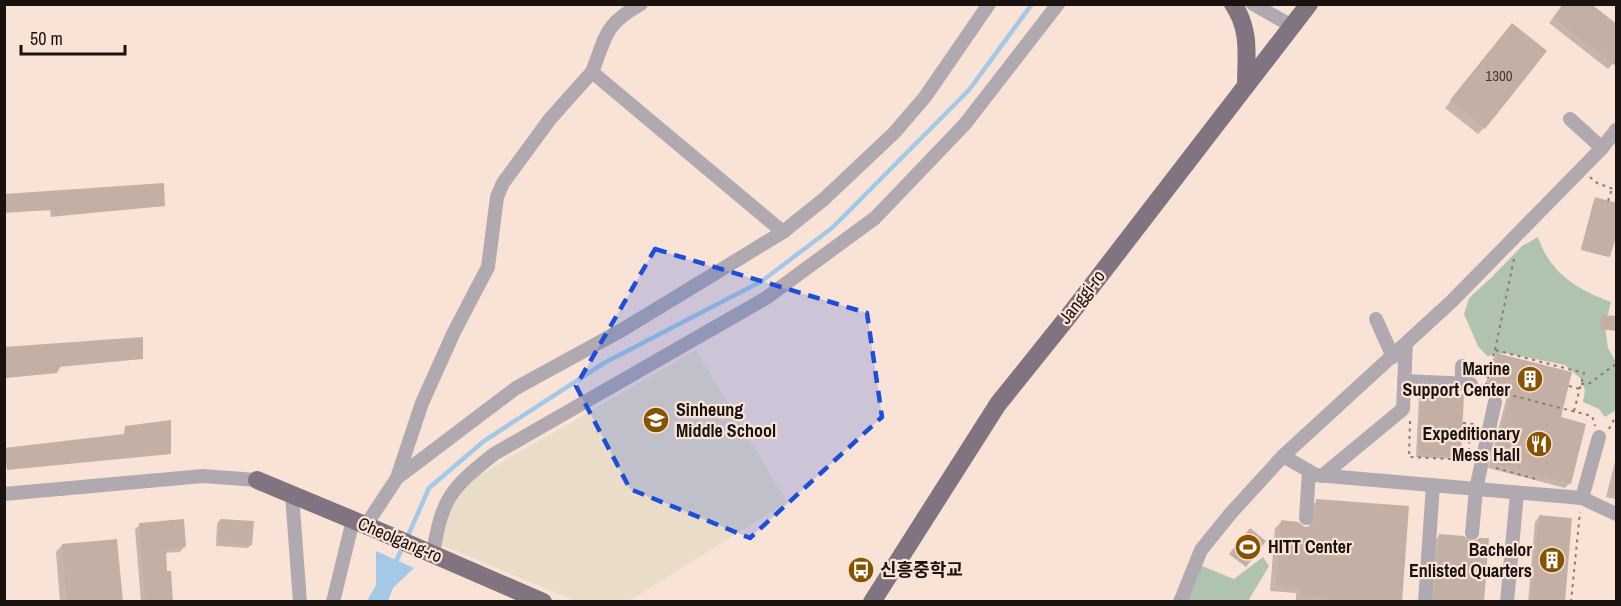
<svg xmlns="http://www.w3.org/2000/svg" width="1621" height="606" font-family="'Archivo Narrow','Noto Sans KR',sans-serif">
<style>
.education{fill:#e9dcc9}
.green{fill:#afc3ae}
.water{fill:#a3c9e6}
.shadow{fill:#0003}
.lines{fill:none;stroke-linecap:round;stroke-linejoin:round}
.stream{stroke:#a3c9e6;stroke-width:4.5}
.building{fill:#c3afa3}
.path{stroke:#8a7b73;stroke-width:2;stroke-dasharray:3 4.5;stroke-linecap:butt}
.minor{stroke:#b0a9b0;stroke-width:14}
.major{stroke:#817480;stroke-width:18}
.marked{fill:#1d4ed8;fill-opacity:0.2;stroke:#1d4ed8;stroke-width:4.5;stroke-dasharray:12 8;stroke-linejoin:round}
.labels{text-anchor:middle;stroke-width:4.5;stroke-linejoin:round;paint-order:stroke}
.number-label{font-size:15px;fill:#443933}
.street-label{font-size:18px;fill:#19120e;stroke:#f9e3d7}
.poi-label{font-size:18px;font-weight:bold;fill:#19120e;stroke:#f9e3d7;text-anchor:end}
</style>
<rect width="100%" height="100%" fill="#f9e3d7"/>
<polygon class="education" points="696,350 787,502 629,601 575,601 438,543 454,490"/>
<g class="green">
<path d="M1538 237C1550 273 1576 289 1611 302L1605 326 1608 348 1616 362V410L1605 417 1599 409 1583 402 1585 390 1580 378 1565 365 1505 353 1487 356 1478 346 1464 314 1469 298 1491 278 1522 246Z"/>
<polygon points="1263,557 1269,566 1248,601 1184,602 1194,573 1202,566 1234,579"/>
</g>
<polygon class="water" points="376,551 414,568 393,588 388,601 367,601 376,585"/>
<g class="shadow">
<polygon points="1563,4 1616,60 1608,69 1549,23"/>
<polygon points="1506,31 1484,128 1478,134 1445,108"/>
<polygon points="4,196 163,206 51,217 50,210 4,213"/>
<polygon points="1594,200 1609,256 1608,257 1581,250"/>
<polygon points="4,349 140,359 59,367 55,373 4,378"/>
<polygon points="1497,355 1559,418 1585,425 1569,484 1565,488 1488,468 1507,396 1484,391 1492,360"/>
<polygon points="1422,393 1460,456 1457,459 1416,457 1419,396"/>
<polygon points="1616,458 1616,499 1606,497"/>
<polygon points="1317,501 1400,602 1296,602 1296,593 1270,591 1275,528 1281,522 1304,528 1309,528 1310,507"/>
<polygon points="1539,517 1563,602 1528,602 1535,522"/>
<polygon points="220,520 251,545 248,548 216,546 217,523"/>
<polygon points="140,525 184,547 180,552 164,553 171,602 141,602 135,529"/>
<polygon points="1439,536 1472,544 1483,602 1429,602 1433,542"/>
<polygon points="62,545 121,602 60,602 56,552"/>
</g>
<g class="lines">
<g class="stream">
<polyline points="407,538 429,488 484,441 604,363 762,281 832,228 969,90 1032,4"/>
<polyline points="394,566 403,546"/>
</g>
</g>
<g class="building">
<polygon points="1563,4 1591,4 1617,24 1617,67 1553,18"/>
<polygon points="1512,23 1547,51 1485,129 1450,100"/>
<polygon points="164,183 165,206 52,216 51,210 4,212 4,194"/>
<polygon points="1595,197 1617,203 1617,233 1610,257 1581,249"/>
<polygon points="1601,315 1617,316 1617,331 1600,329"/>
<polygon points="143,337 143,359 61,366 57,373 4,378 4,347"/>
<polygon points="1496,353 1572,372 1561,417 1586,424 1571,484 1492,464 1511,392 1488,386"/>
<polygon points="1421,392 1464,394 1461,457 1418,455"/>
<polygon points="171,420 171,454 7,470 4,448 124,434 125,426"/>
<polygon points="1316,499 1409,506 1402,602 1370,602 1301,596 1302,587 1276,585 1281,520 1298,522 1305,527 1310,526 1315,519"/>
<polygon points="1539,515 1572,518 1565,602 1531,602"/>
<polygon points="184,519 186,547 166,550 167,571 171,571 173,602 145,602 139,523"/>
<polygon points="220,519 254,521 252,545 218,543"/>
<polygon points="1250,528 1266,541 1246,567 1229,554"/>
<polygon points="1439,534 1464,536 1472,542 1480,538 1489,538 1484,602 1434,601"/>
<polygon points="117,539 123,602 67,602 62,544"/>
</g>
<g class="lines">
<g class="path">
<polyline points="1590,177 1597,183 1616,190"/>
<polyline points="1608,201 1612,189"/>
<polyline points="1495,350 1514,259"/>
<polyline points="1581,384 1590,383 1616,364"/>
<polyline points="1569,386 1580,389"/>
<polyline points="1489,389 1485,389 1495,350 1584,373 1574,411"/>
<polyline points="1506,394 1592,416 1595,426"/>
<polyline points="1410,421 1409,457 1469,460"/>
<polyline points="1463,423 1475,424"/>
<polyline points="1609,429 1616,416"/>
<polyline points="1469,451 1470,424"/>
<polyline points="1496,468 1536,479"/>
<polyline points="1571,602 1580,512"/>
</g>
<g class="minor">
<path d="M641 4C604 25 607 34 592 72L783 232 824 199 894 133 925 97 989 4"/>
<polyline points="1253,4 1292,26"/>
<polyline points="1570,119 1602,148"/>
<polyline points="1376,319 1393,357"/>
<polyline points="1404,381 1471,384"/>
<polyline points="1462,383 1462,366"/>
<polyline points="1283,456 1316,475 1582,498 1616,514"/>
<polyline points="1322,476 1403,409 1406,344"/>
<polyline points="397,478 422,403 454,332 488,267 497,197 503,183 550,119 592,72"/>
<polyline points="4,494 203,476 257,480"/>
<polyline points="292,495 300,602"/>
<polyline points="1582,498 1599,437"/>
<polyline points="1306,518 1309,471"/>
<polyline points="366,525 397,478 516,388 622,330 783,232"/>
<polyline points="1472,533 1476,489 1495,402"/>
<path d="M433 554C442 498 450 489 494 454L766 298 875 218 965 124 1058 4"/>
<polyline points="333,602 353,520"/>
<polyline points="1180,602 1201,550 1231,513 1283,456 1452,301 1602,148 1616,130"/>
<polyline points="1425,602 1433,485"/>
<polyline points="1507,602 1517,493"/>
</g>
<g class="major">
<path d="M1233 4C1251 30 1246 56 1246 86"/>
<polyline points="257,480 377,530 543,602"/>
<polyline points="872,602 998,404 1071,313 1309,4"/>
</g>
</g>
<path class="marked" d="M655 249 867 313 882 417 750 538 630 489 576 386Z"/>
<defs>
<symbol id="building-disc" viewBox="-11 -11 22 22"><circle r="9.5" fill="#885300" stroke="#f9e3d7"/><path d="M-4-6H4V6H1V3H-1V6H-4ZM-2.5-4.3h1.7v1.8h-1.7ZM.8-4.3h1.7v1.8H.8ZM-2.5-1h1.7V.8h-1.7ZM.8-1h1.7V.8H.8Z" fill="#fff"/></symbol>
<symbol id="school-disc" viewBox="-11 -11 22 22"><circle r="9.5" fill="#885300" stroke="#f9e3d7"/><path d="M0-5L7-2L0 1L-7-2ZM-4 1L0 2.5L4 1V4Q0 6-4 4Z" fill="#fff"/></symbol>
<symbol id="restaurant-disc" viewBox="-11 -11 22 22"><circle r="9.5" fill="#885300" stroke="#f9e3d7"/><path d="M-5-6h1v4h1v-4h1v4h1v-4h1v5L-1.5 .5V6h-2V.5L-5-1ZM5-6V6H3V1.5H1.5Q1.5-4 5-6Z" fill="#fff"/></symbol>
<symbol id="stadium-disc" viewBox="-11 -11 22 22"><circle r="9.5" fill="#885300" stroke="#f9e3d7"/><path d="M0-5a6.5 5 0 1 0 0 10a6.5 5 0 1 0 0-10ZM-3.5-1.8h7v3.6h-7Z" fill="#fff"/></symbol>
<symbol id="bus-disc" viewBox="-11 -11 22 22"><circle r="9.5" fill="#885300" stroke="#f9e3d7"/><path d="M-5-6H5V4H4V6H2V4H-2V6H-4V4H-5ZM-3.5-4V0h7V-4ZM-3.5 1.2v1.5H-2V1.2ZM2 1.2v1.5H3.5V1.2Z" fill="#fff"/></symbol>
</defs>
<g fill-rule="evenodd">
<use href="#building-disc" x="1515" y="364" width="30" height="30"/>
<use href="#school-disc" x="641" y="405" width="30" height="30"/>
<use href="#restaurant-disc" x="1524" y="429" width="30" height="30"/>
<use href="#stadium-disc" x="1233" y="532" width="30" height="30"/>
<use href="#building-disc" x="1537" y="545" width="30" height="30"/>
<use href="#bus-disc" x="846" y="555" width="30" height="30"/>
</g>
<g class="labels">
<g class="number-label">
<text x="1499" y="81">1300</text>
</g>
<g class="street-label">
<text transform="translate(1082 297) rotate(-52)" y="6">Janggi-ro</text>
<text transform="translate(400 540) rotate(23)" y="6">Cheolgang-ro</text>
</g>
<g class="poi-label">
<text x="1510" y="375">Marine<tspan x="1510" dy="21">Support Center</tspan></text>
<text x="676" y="416" text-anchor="start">Sinheung<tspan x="676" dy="21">Middle School</tspan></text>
<text x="1520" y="440">Expeditionary<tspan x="1520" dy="21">Mess Hall</tspan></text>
<text x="1268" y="553" text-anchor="start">HITT Center</text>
<text x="1532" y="556">Bachelor<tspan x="1532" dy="21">Enlisted Quarters</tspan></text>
<text x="880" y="576" text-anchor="start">신흥중학교</text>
</g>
</g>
<rect width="1621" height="606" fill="none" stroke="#19120e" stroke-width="12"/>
<path d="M21 45v9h104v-9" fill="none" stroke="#19120e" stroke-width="3"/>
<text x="30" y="45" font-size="18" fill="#19120e" stroke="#f9e3d7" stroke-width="4.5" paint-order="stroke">50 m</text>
</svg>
